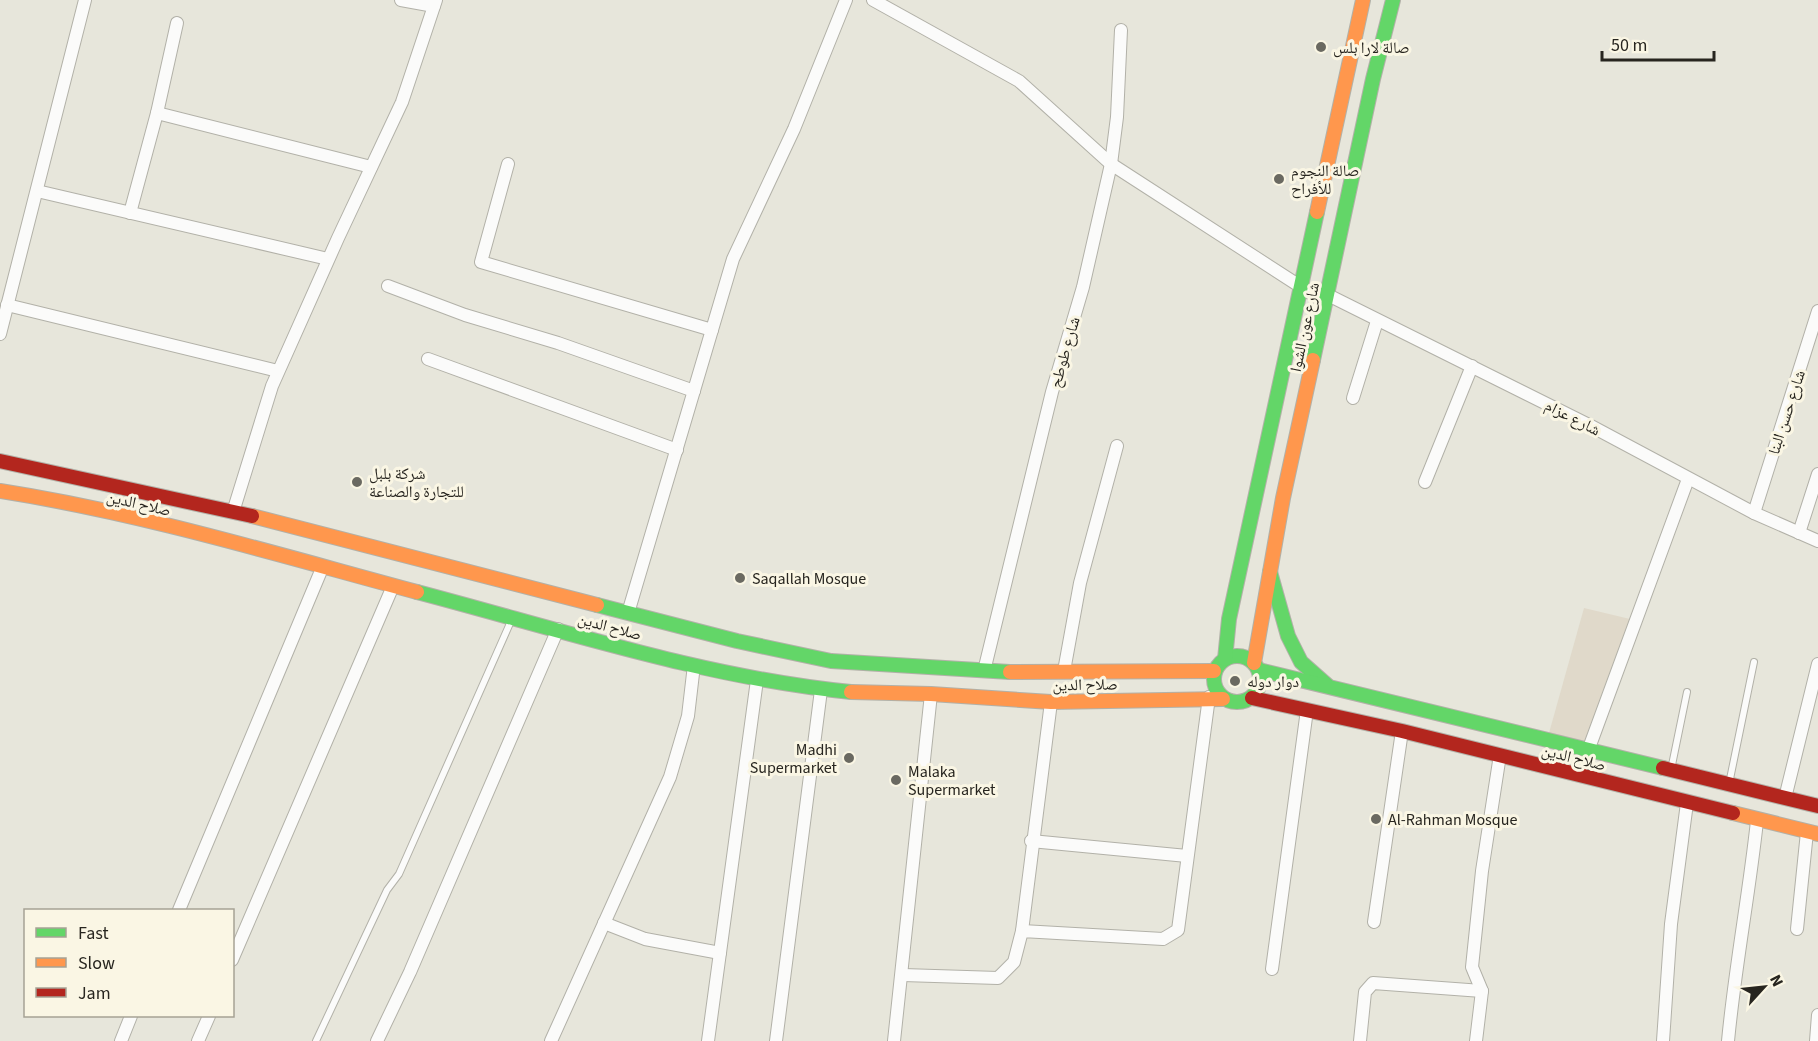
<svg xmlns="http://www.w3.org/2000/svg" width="1818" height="1041" font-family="'Source Sans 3','Noto Naskh Arabic',sans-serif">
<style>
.industrial{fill:#e0d9ca}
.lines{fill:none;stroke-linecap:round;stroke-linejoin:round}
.lane-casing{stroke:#b2b1a8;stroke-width:8}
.street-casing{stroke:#b2b1a8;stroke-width:14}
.fast-casing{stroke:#b2b1a8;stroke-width:16}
.slow-casing{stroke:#b2b1a8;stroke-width:16}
.jam-casing{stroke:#b2b1a8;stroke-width:16}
.lane{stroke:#fbfbfa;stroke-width:6}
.street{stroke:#fbfbfa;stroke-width:12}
.fast{stroke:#63d668;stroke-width:14}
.slow{stroke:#ff974d;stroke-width:14}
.jam{stroke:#b3261e;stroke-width:14}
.poi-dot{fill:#6a6961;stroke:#faf6e4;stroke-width:2}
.labels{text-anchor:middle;stroke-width:6;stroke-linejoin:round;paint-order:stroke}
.poi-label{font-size:16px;fill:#27251f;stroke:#faf6e4;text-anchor:start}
.street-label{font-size:16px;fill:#27251f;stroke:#faf6e4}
</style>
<rect width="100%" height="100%" fill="#e7e6db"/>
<polygon class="industrial" points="1584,608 1630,619 1595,744 1549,733"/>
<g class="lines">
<defs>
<g id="lane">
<polyline points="1672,765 1687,692"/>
<polyline points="1730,779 1754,662"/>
<polyline points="316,1041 387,890 399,874 511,621"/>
</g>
<g id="street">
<polyline points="401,0 434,6"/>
<polyline points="873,0 1019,81 1111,164 1326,303"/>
<polyline points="157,113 371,167"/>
<polyline points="508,164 481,262 712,330"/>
<polyline points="37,191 328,259"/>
<polyline points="130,213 157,113 177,23"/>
<polyline points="388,286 465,315 558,343 694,391"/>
<polyline points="1328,295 1591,426 1754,513 1818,541"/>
<polyline points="7,305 278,371"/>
<polyline points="0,334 85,0"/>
<polyline points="428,359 677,450"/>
<polyline points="1353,398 1377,321"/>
<polyline points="1425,482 1472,366"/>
<polyline points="233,512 272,386 338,238 402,102 436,0"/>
<polyline points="1754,513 1818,311"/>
<polyline points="1799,533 1818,474"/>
<polyline points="628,613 733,259 794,129 846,0"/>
<polyline points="984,671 1052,392 1083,287 1111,164 1117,117 1121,30"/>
<polyline points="1064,671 1080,583 1117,446"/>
<polyline points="1589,748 1688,479"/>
<polyline points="1785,798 1818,664"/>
<polyline points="1031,841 1187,856"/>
<polyline points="179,910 323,566"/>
<polyline points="1374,922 1402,731"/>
<polyline points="604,923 645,939 720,953"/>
<polyline points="1797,929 1807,832"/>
<polyline points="1022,931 1051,702"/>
<polyline points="232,960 393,586"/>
<polyline points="1272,969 1307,710"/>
<polyline points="903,975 998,978 1014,962 1022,931 1163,939 1178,930 1209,697"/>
<polyline points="121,1041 131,1016"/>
<polyline points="198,1041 209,1016"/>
<polyline points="377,1041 410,972 558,629"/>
<polyline points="551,1041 670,777 688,716 694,665"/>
<polyline points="708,1041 757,680"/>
<polyline points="776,1041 821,690"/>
<polyline points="894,1041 931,694"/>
<polyline points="1360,1041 1365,992 1373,983 1482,991"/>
<polyline points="1476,1041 1482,991 1472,967 1482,871 1500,755"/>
<polyline points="1663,1041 1671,924 1687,803"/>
<path d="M1728 1041C1735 967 1749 895 1757 821"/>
<polyline points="1816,1041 1818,1015"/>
</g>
<g id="fast">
<polyline points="1313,360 1373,79 1393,0"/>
<polyline points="1270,572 1288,636 1301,662 1327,685"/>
<path d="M417 592C558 629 706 678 851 692"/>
<polyline points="597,605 737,641 831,661 1010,672"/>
<circle cx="1237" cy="679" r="23"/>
<polyline points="1225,659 1229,619 1317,212"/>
<polyline points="1259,670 1663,768"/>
</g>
<g id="slow">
<polyline points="1317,212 1363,0"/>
<path d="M0 491C141 513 279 555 417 592"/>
<polyline points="252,516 597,605"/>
<polyline points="1254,663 1283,498 1313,360"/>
<polyline points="1010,672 1214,671"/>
<polyline points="851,692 931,694 1051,702 1223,699"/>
<polyline points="1733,813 1818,834"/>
</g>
<g id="jam">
<polyline points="0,461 252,516"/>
<polyline points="1252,698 1402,731 1733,813"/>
<polyline points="1663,768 1818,806"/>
</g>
</defs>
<use href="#lane" class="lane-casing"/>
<use href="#street" class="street-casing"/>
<use href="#fast" class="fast-casing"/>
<use href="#slow" class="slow-casing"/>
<use href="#jam" class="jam-casing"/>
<use href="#lane" class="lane"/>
<use href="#street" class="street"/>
<use href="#fast" class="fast"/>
<use href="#slow" class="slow"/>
<use href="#jam" class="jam"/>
</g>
<g class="poi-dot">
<circle cx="1321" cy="47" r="6"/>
<circle cx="1279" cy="179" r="6"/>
<circle cx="357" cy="482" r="6"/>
<circle cx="740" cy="578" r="6"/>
<circle cx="1235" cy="681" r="6"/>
<circle cx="849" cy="758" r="6"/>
<circle cx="896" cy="780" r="6"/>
<circle cx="1376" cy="819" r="6"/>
</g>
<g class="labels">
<g class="poi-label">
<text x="1333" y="53">صالة لارا بلس</text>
<text x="1291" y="176">صالة النجوم<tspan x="1291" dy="18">للأفراح</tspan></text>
<text x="369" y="479">شركة بلبل<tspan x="369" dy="18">للتجارة والصناعة</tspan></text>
<text x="752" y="584">Saqallah Mosque</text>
<text x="1247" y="687">دوار دوله</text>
<text x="837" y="755" text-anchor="end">Madhi<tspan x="837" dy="18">Supermarket</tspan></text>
<text x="908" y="777">Malaka<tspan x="908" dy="18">Supermarket</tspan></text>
<text x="1388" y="825">Al-Rahman Mosque</text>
</g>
<g class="street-label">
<text transform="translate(1304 327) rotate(-78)" y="6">شارع عون الشوا</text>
<text transform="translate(1064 352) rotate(-74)" y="6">شارع طوطح</text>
<text transform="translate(1786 412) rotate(-72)" y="6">شارع حسن البنا</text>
<text transform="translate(1573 417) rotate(27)" y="6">شارع عزام</text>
<text transform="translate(139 503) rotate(13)" y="6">صلاح الدين</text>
<text transform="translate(610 626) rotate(15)" y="6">صلاح الدين</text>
<text transform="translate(1085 684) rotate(-1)" y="6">صلاح الدين</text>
<text transform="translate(1574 757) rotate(14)" y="6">صلاح الدين</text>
</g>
</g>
<rect x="24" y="909" width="210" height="108" fill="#faf6e4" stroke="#a6a295" stroke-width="1.5"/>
<rect x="36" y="928" width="30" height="9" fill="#63d668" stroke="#a6a295" stroke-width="1.5"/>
<text x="78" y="939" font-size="18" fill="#27251f">Fast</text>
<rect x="36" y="958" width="30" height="9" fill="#ff974d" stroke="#a6a295" stroke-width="1.5"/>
<text x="78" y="969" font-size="18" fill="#27251f">Slow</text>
<rect x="36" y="988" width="30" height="9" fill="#b3261e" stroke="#a6a295" stroke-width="1.5"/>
<text x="78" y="999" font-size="18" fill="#27251f">Jam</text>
<g transform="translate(1764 987) rotate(63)" stroke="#faf6e4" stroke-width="4.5" paint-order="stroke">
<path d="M0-4.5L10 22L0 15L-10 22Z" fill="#27251f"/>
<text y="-9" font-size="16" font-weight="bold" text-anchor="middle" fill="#27251f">N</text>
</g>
<path d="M1602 51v9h112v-9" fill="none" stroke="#27251f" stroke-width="3"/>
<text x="1611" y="51" font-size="18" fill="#27251f" stroke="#faf6e4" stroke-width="4.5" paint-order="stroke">50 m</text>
</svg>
